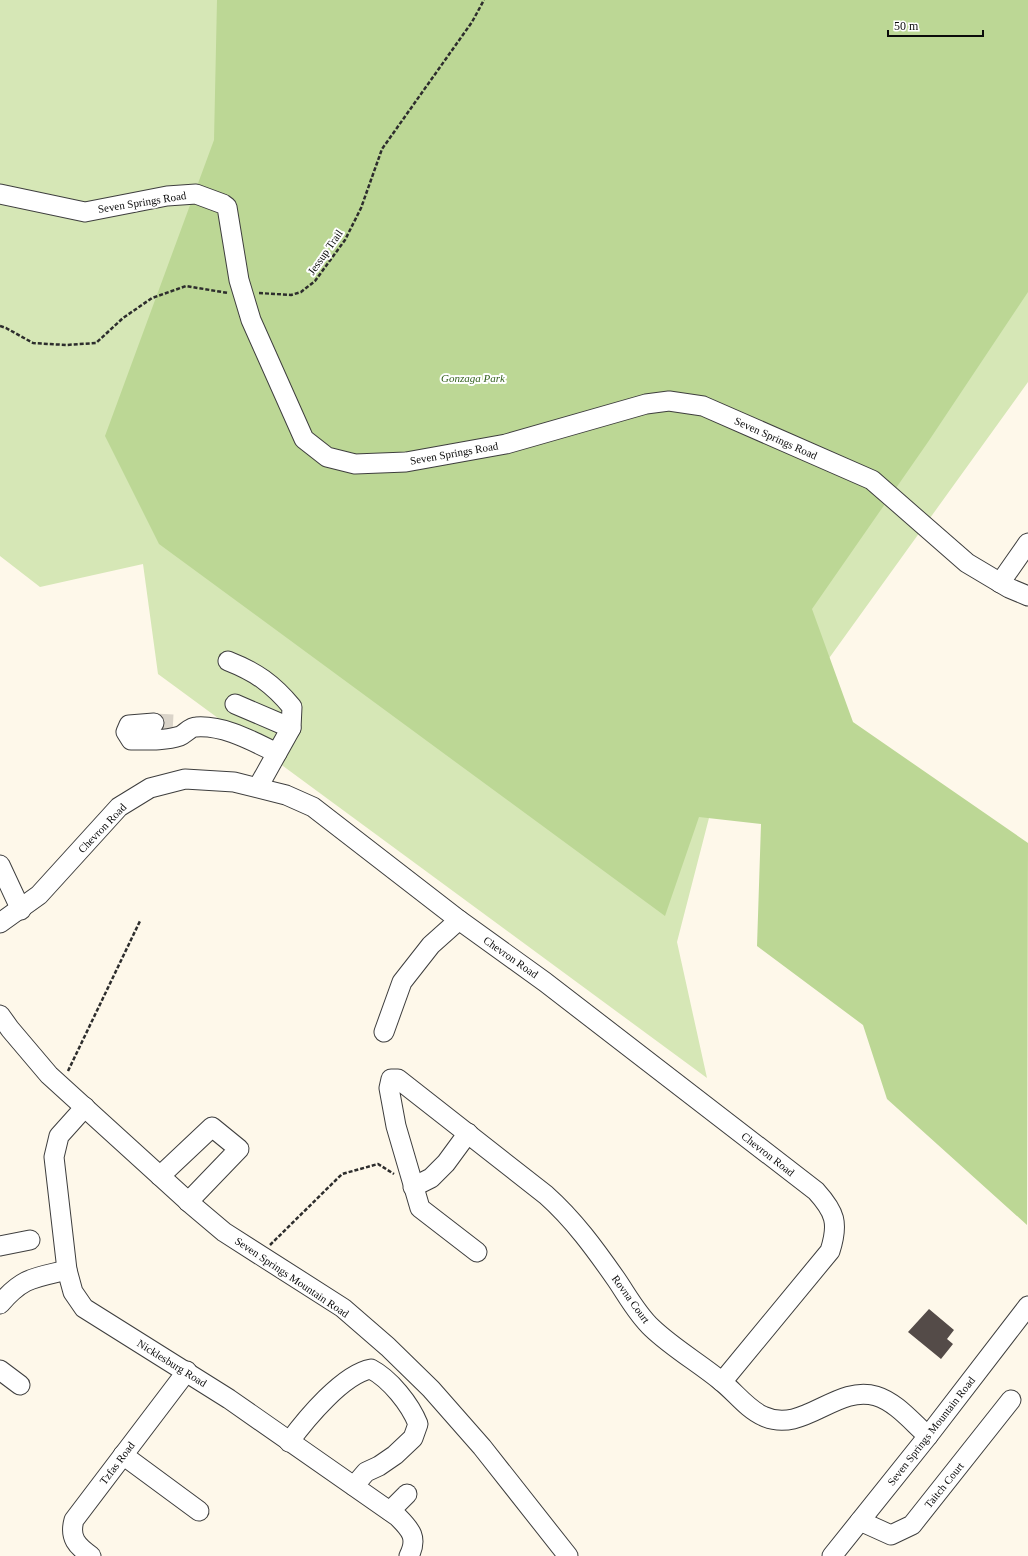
<svg xmlns="http://www.w3.org/2000/svg" width="1028" height="1556" font-family="'Times New Roman',serif">
<style>
.green{fill:#d6e7b6}
.forest{fill:#bcd795}
.building{fill:#544b48}
.lines{fill:none;stroke-linecap:round;stroke-linejoin:round}
.minor-tunnel{stroke:#dad4c9;stroke-width:19;stroke-dasharray:19 10;stroke-linecap:butt}
.minor-casing{stroke:#3e3e3e;stroke-width:21}
.path{stroke:#2d2d2d;stroke-width:2.5;stroke-dasharray:4 2;stroke-linecap:butt}
.minor{stroke:#fff;stroke-width:19}
.labels{text-anchor:middle;stroke-width:4;stroke-linejoin:round;paint-order:stroke}
.street-label{font-size:11px;fill:#0b0b0b;stroke:#fff}
.park-label{font-size:11px;font-style:italic;fill:#34611e;stroke:#fff}
</style>
<rect width="100%" height="100%" fill="#fef8ea"/>
<polygon class="green" points="0,0 1028,0 1028,382 822,668 758,628 677,942 707,1078 158,674 143,564 40,587 0,556"/>
<polygon class="forest" points="217,0 1028,0 1028,292 928,442 812,609 853,722 1028,843 1027,1225 887,1099 863,1025 757,946 761,824 699,817 665,916 159,544 105,436 214,140"/>
<polygon class="building" points="929,1309 954,1330 947,1339 953,1344 941,1359 908,1332"/>
<g class="lines">
<polyline class="minor-tunnel" points="154,723 173,724"/>
<defs>
<g id="minor">
<polyline points="0,194 85,212 167,196 196,194 223,204 227,207 239,280 251,320 304,439 327,457 355,464 406,462 506,444 646,404 669,401 703,406 872,480 967,563 1009,588 1028,596"/>
<polyline points="1000,583 1028,543"/>
<path d="M228 661C256 672 273 684 292 707L291 728 258 787"/>
<polyline points="235,704 291,728"/>
<path d="M154 723 129 725 126 732 131 740C146 740 165 741 180 736 185 734 190 727 196 727 224 725 252 741 277 753"/>
<polyline points="0,865 21,910"/>
<path d="M0 923 39 895 119 807 150 788 185 779 234 782 286 795 313 807 459 920 545 982 816 1191C835 1212 839 1223 830 1251L722 1382"/>
<polyline points="0,1015 10,1029 49,1075 192,1205 224,1232 343,1308 388,1347 431,1389 482,1447 568,1556"/>
<polyline points="384,1032 402,982 431,945 459,920"/>
<path d="M85 1107 59 1136 54 1157 67 1270 73 1292 84 1308 229 1399 398 1517C411 1530 418 1538 409 1556"/>
<polyline points="160,1176 212,1127 239,1149 188,1202"/>
<polyline points="413,1187 431,1178 446,1163 468,1133"/>
<polyline points="0,1246 30,1240"/>
<path d="M477 1252 420 1208 396 1126 389 1088 391 1079H398L546 1195C574 1220 595 1249 616 1279 627 1295 637 1314 652 1328 673 1348 699 1363 721 1381 735 1392 747 1409 763 1416 803 1435 836 1384 876 1396 896 1402 912 1422 928 1436"/>
<path d="M0 1304C23 1277 34 1278 67 1270"/>
<polyline points="0,1370 20,1385"/>
<path d="M289 1442C306 1419 343 1374 371 1369 390 1379 410 1404 418 1424L413 1438 395 1455 379 1466 366 1472 354 1486"/>
<polyline points="123,1455 199,1511"/>
<polyline points="390,1511 407,1494"/>
<polyline points="860,1521 891,1535 912,1525 1011,1400"/>
<path d="M91 1556C77 1546 69 1538 74 1520L187 1371"/>
<polyline points="832,1556 928,1436 1028,1306"/>
</g>
</defs>
<use href="#minor" class="minor-casing"/>
<g class="path">
<polyline points="259,293 291,295 301,292 315,281 345,240 361,208 382,149 472,22 484,0"/>
<polyline points="0,326 6,328 33,343 66,345 96,343 123,318 152,298 186,286 228,293"/>
<polyline points="68,1071 140,921"/>
<polyline points="270,1245 342,1174 378,1164 394,1174"/>
</g>
<use href="#minor" class="minor"/>
</g>
<g class="labels">
<g class="street-label">
<text transform="translate(142 202) rotate(-9)" y="4">Seven Springs Road</text>
<text transform="translate(325 252) rotate(-55)" y="4">Jessup Trail</text>
<text transform="translate(776 438) rotate(24)" y="4">Seven Springs Road</text>
<text transform="translate(454 453) rotate(-10)" y="4">Seven Springs Road</text>
<text transform="translate(102 828) rotate(-46)" y="4">Chevron Road</text>
<text transform="translate(511 957) rotate(35)" y="4">Chevron Road</text>
<text transform="translate(768 1154) rotate(38)" y="4">Chevron Road</text>
<text transform="translate(292 1277) rotate(34)" y="4">Seven Springs Mountain Road</text>
<text transform="translate(631 1299) rotate(54)" y="4">Rovna Court</text>
<text transform="translate(172 1363) rotate(32)" y="4">Nicklesburg Road</text>
<text transform="translate(931 1431) rotate(-52)" y="4">Seven Springs Mountain Road</text>
<text transform="translate(117 1463) rotate(-53)" y="4">Tzfas Road</text>
<text transform="translate(944 1485) rotate(-51)" y="4">Taitch Court</text>
</g>
<g class="park-label">
<text x="473" y="382">Gonzaga Park</text>
</g>
</g>
<path d="M888 30v6h95v-6" fill="none" stroke="#0b0b0b" stroke-width="2"/>
<text x="894" y="30" font-size="12" fill="#0b0b0b" stroke="#ffffff" stroke-width="3" paint-order="stroke">50 m</text>
</svg>
